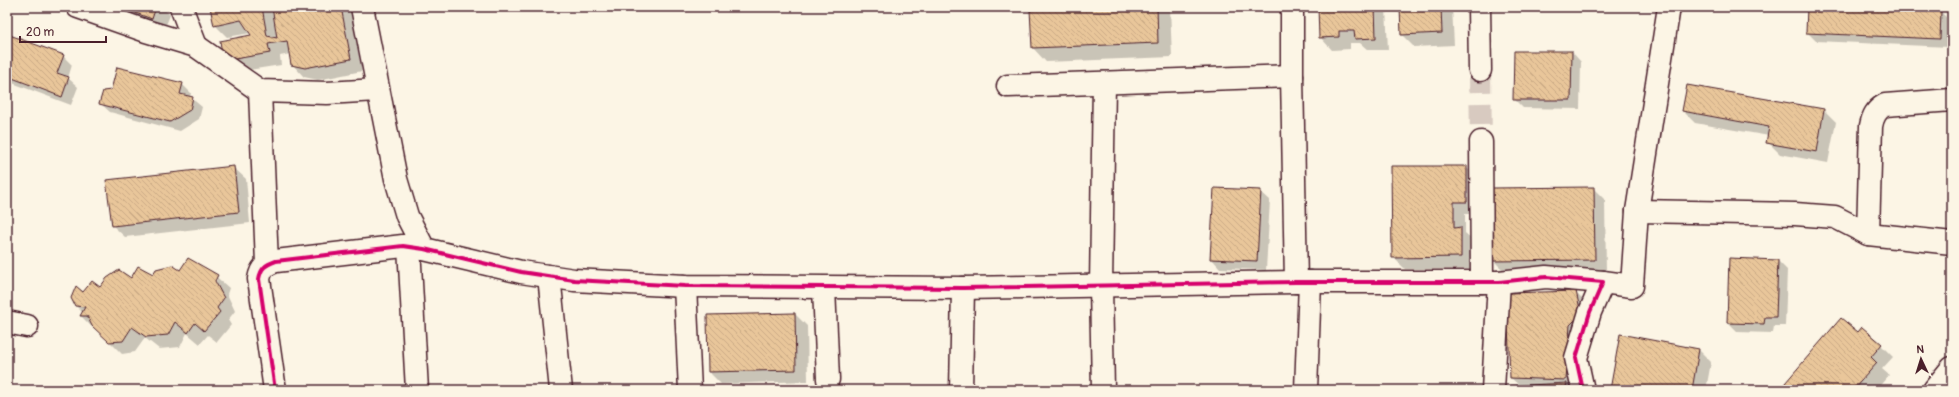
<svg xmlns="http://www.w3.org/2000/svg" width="1959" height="397" font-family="Pangolin,sans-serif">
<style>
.shadow{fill:#0003;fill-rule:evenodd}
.building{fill:url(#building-back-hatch);stroke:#4a1f2b}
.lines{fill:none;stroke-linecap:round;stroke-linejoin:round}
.street-tunnel{stroke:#d8cac0;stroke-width:22;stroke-dasharray:22 11;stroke-linecap:butt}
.street-casing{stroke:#4a1f2b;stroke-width:25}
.secondary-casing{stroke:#4a1f2b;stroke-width:25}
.street{stroke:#fcf5e5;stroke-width:22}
.secondary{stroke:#fcf5e5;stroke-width:22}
.cycleway-casing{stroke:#fcf5e5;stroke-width:6}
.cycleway{stroke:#d6006c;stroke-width:4}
</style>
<defs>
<pattern id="building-back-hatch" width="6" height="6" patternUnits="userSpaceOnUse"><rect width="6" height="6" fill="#e9c69a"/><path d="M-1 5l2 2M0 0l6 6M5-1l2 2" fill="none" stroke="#c9aa85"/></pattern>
</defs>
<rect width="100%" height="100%" fill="#fcf5e5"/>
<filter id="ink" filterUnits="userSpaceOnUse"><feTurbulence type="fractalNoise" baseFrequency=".025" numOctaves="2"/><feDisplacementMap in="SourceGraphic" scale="8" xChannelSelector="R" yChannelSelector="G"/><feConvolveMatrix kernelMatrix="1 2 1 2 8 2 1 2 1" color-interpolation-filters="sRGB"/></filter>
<g filter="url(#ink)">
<g class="shadow">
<polygon points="100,7 162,7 170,15 164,30"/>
<polygon points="211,7 350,7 362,71 318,80 304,77 292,64 290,54 280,56 281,65 236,72 224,60 253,36 251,33 227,37 215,25"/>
<polygon points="1036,7 1170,7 1172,57 1046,62 1033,48 1031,11 1036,11"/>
<polygon points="1319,7 1386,7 1388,50 1368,50 1360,43 1350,43 1350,49 1332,50 1320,37"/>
<polygon points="1401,7 1452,7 1454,45 1414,47 1402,35"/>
<polygon points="1808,7 1941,12 1950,21 1949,47 1816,41 1807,32"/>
<polygon points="7,35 63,56 72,65 68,78 78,87 71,105 7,81"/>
<polygon points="1515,52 1572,52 1581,62 1580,109 1523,108 1514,99"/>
<polygon points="182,84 191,93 190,97 202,107 199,119 180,131 110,112 100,103"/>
<polygon points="1688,86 1824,110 1836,122 1828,163 1780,154 1768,142 1769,136 1695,123 1683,111"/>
<polygon points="233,167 246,179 250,223 125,237 112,225"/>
<polygon points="1466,167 1478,179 1479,214 1465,214 1465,233 1473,240 1473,269 1405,269 1393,257"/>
<polygon points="1593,188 1605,200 1606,272 1506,273 1494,261"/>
<polygon points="1260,191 1270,200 1266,270 1220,268 1211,258"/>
<polygon points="1778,261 1787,270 1785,326 1774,326 1773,333 1737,332 1728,323"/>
<path d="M205 267 229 288 227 294 235 311 228 320 231 325 217 342 208 335 200 344 187 333 180 347 159 349 145 338 135 352 122 354 96 328H93L81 316 83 313 76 306 83 293 100 288 131 279ZM215 279H217L215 286H213Z"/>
<polygon points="1575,292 1587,304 1578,390 1512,390 1520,386 1511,378"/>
<polygon points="795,314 807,326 808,381 721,384 709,372"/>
<polygon points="1858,333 1881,345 1893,357 1882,369 1889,375 1876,390 1781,390"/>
<polygon points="1621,335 1699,350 1711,362 1706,390 1611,390"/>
</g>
<g class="building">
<polygon points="119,7 156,7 152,19"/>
<polygon points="210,7 262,7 267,36 277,38 272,7 341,7 351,59 305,68 291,65 287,41 268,44 270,53 223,61 220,41 251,35 241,20 214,26"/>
<polygon points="1035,7 1157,7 1158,43 1032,48 1030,10 1035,10"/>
<polygon points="1318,7 1375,7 1376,38 1355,39 1354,31 1339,31 1339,37 1319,38"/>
<polygon points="1400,7 1441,7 1442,33 1401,35"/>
<polygon points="1807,7 1941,11 1940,39 1806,33"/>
<polygon points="7,34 64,55 57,73 69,77 62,97 7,76"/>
<polygon points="1514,51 1572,51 1571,100 1513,100"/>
<polygon points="117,67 183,83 180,94 193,97 190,110 170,122 99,104 103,91 111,90"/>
<polygon points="1687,85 1824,109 1817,152 1766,143 1769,127 1682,111"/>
<polygon points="234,166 239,212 112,226 106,180"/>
<polygon points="1391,166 1467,166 1467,202 1454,202 1454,228 1461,227 1461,257 1392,258"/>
<polygon points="1594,187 1595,260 1493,261 1492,188"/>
<polygon points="1214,188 1261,190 1257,261 1210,259"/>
<polygon points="188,258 218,275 215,281 224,298 217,308 220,312 204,331 195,323 188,333 175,322 168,335 146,337 132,327 123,341 109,342 92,326 87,316 80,316 85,307 75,306 71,298 76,286 83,292 92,281 100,287 107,278 119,270 131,278 138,266 153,274 156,269 172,265 180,270"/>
<polygon points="1729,258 1778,260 1776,317 1765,317 1764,324 1727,323"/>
<polygon points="1576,291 1581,314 1570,325 1566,380 1510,378 1507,293"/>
<polygon points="795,313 796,370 708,372 707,315"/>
<polygon points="1841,318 1858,332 1862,327 1882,344 1871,357 1877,363 1853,390 1779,390"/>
<polygon points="1620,334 1699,349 1692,390 1610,390"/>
<polygon points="1567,383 1565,390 1511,390 1511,386"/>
</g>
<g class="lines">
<polyline class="street-tunnel" points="1480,70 1481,142"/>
<defs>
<g id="street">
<polyline points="78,7 146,31 196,46 260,91 327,93 377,90"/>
<polyline points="181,7 196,46"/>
<polyline points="362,7 396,179 407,216 424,249"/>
<polyline points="1292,7 1292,76 1296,282"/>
<polyline points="1479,7 1480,70"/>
<polyline points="1008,86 1292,76"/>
<polyline points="260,91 267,264"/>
<polyline points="1481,142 1482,282"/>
<polyline points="1637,211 1795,214 1835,217 1868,234 1952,243"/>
<path d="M1868 234 1871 126C1873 116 1876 110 1885 105L1952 100"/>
<polyline points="409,247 417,390"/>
<polyline points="549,276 561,390"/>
<polyline points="1603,282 1632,286 1637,211 1669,7"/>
<polyline points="685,286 690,390"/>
<polyline points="824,288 828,379"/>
<polyline points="7,322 27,326"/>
<path d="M275 390 259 279C261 268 265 265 276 261L403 246 424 249 521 272 574 280 685 286 963 288 1296 282H1499L1546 277 1603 282 1590 312 1576 358 1583 390"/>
<polyline points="961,390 963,288"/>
<polyline points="1103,390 1101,286 1104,83"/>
<polyline points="1306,390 1310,282"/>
<polyline points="1493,390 1499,282"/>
</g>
<polyline id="secondary" points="1934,390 1952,368"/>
</defs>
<use href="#street" class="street-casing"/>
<use href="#secondary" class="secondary-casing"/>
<use href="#street" class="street"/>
<use href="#secondary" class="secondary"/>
<defs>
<path id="cycleway" d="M275 390 259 279C261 268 265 265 276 261L403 246 424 249 521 272 574 280 685 286 963 288 1296 282H1499L1546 277 1603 282 1590 312 1576 358 1583 390"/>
</defs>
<use href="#cycleway" class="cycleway-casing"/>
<use href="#cycleway" class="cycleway"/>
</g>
</g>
<rect width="1959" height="397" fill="none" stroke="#fcf5e5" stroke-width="24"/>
<rect x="12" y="12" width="1935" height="373" fill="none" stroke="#4a1f2b" stroke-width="1.5" filter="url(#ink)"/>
<g transform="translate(1921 359) rotate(356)" stroke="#fcf5e5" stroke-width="3" paint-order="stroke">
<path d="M0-3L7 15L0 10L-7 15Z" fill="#4a1f2b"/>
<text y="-6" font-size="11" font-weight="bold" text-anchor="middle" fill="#4a1f2b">N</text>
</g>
<path d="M20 36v6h86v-6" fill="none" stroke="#4a1f2b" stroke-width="2"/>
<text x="26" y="36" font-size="12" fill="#4a1f2b" stroke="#fcf5e5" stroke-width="3" paint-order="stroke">20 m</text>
</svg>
